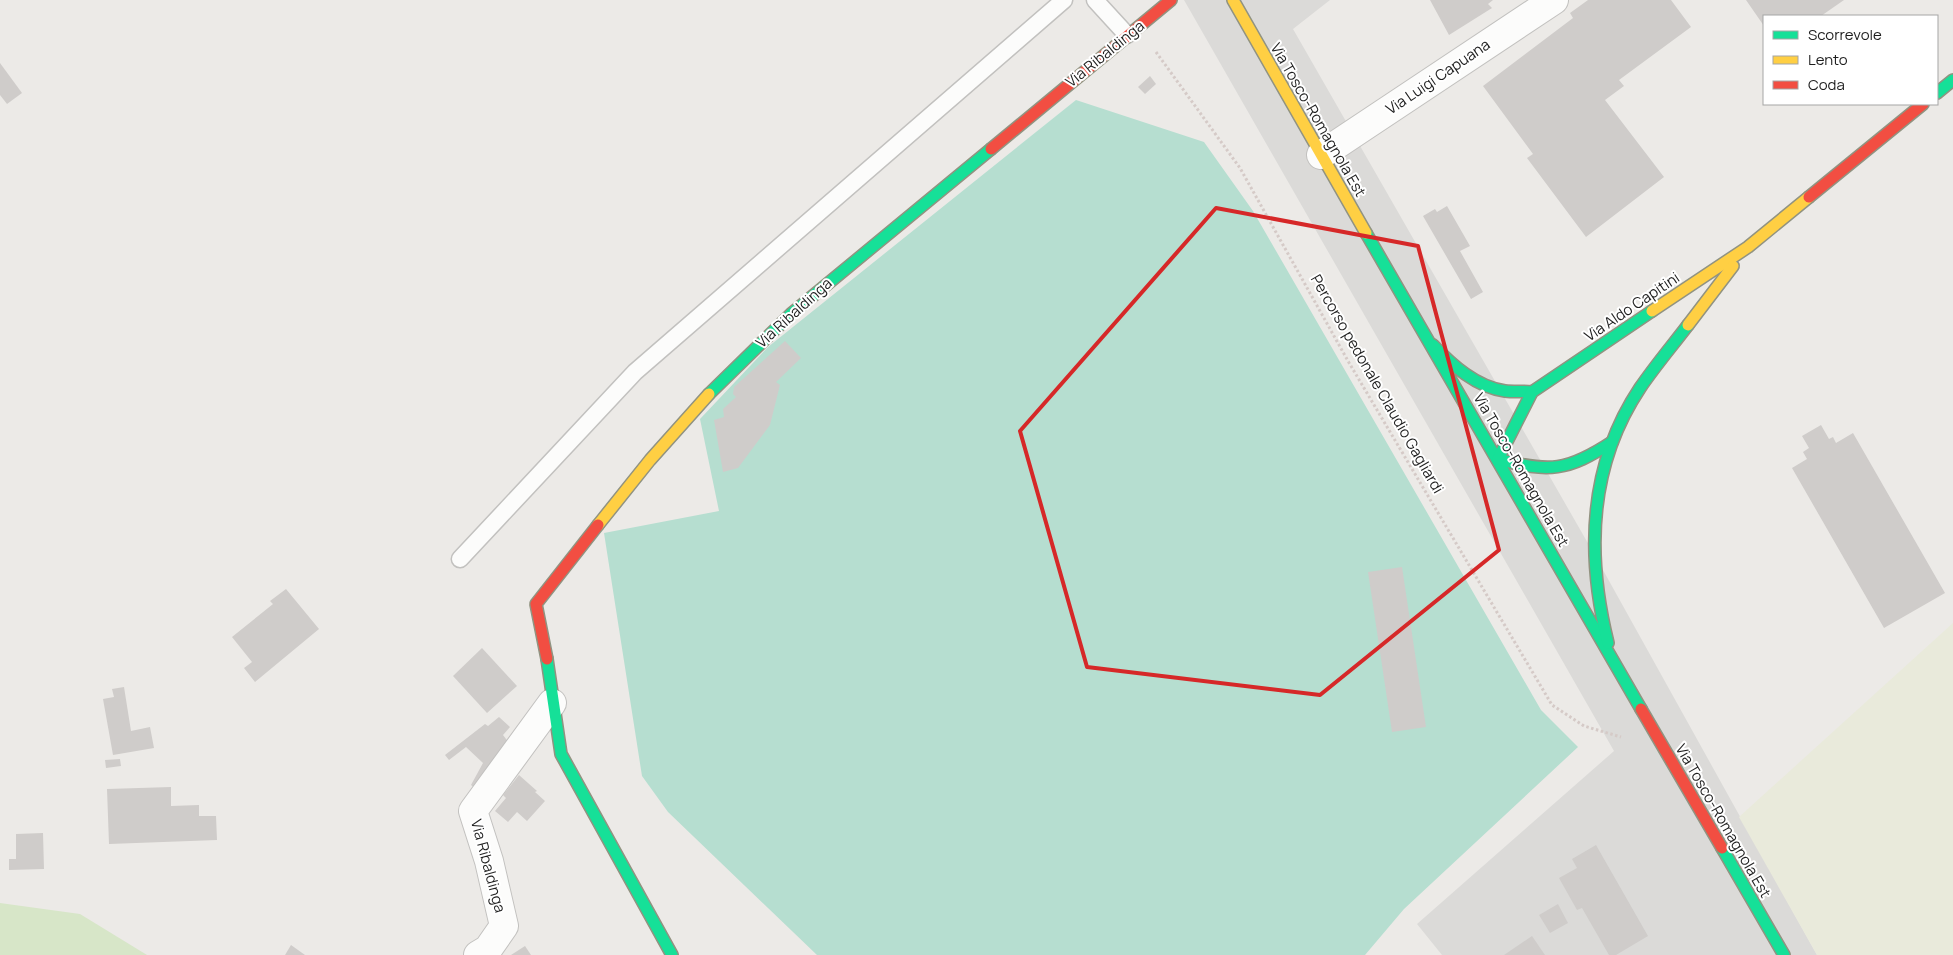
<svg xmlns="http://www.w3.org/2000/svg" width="1953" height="955" font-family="Manrope,sans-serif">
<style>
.residential{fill:#dbdad8}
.farmland{fill:#e9eadb}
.grass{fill:#d7e6c8}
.pitch{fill:#b6ded0}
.building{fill:#cfccca}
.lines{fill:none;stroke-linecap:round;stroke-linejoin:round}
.lane-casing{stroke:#c2c1bf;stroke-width:19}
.street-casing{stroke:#c2c1bf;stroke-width:30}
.fast-casing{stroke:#919381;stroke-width:14}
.slow-casing{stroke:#919381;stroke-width:14}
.jam-casing{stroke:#919381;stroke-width:14}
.path{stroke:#d5cac7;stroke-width:3;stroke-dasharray:2.5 2.5;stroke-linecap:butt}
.lane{stroke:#fcfcfb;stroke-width:16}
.street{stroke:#fcfcfb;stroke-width:28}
.fast{stroke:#16e098;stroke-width:11}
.slow{stroke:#ffcf43;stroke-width:11}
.jam{stroke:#f24e42;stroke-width:11}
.marked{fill:none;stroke:#d62828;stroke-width:4;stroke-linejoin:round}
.labels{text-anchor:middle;stroke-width:4;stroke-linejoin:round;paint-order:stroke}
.street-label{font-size:15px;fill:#1e1e1e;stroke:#fff}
</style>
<rect width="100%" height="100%" fill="#eceae7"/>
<polygon class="residential" points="1184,0 1330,0 1293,29 1593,552 1817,955 1442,955 1417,924 1614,751"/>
<polygon class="farmland" points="1953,623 1953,955 1817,955 1739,817"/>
<polygon class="grass" points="0,903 80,914 147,955 0,955"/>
<polygon class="pitch" points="1076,100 1204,142 1253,211 1541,710 1578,747 1404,909 1365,955 817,955 668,812 642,776 604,533 719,511 700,419 768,347"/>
<g class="building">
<polygon points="1430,0 1493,0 1488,4 1492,8 1449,35"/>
<polygon points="1588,0 1671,0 1691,27 1619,80 1624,86 1605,100 1664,177 1586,237 1527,158 1533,154 1483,86 1573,18 1570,13"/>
<polygon points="1746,0 1844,0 1821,16 1764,16 1764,26"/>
<polygon points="0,63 22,93 7,104 0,95"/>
<polygon points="1150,76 1156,84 1145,94 1138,87"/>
<polygon points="1447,206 1470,246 1460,251 1483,292 1471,299 1423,216 1435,209 1437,212"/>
<polygon points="785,341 801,358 776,382 780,385 770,425 738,468 723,472 714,420 724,417 723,409 736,397 733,394 734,387"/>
<polygon points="1821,425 1829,439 1833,437 1836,443 1853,433 1945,593 1884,628 1792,468 1807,459 1803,452 1809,448 1802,436"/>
<polygon points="1402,567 1426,727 1392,732 1368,572"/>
<polygon points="286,589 319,629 255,682 244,668 252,662 232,637 273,604 270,601"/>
<polygon points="482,648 517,686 487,713 453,676"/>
<polygon points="124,687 131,731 150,727 154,748 113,755 103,699 114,697 112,689"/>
<polygon points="499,717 510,727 503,735 509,743 476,789 471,785 483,763 466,747 449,760 445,755 485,724 488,726"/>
<polygon points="120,759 121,766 106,768 105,760"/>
<polygon points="519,775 537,791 535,792 545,801 527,821 517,812 508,822 495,811 506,798 503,795"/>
<polygon points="171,787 171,806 199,805 199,816 216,816 217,840 109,844 107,789"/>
<polygon points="43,833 44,869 9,870 9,859 16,859 16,834"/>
<polygon points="1596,845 1648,936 1616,955 1609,955 1582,908 1577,910 1559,878 1577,868 1572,859"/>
<polygon points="1558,904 1568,923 1550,933 1539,915"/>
<polygon points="1532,936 1545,955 1504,955"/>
<polygon points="291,945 305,955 285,955"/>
<polygon points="525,946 531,955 511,955"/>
</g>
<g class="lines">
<defs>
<g id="lane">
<polyline points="1095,0 1127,35"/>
<polyline points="460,559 635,372 1064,0"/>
</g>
<g id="street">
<polyline points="1321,155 1554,0"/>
<polyline points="478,955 488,949 504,926 489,861 473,811 552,703"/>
</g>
<g id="fast">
<polyline points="1937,93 1953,80"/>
<polyline points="1366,233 1641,709"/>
<path d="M1433 345C1452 365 1476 387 1505 391 1513 392 1523 391 1532 392"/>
<polyline points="709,394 791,314 991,149"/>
<path d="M1612 442C1568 471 1549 473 1498 459L1532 392 1652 311"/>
<path d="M1608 643C1586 555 1588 466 1640 388 1655 366 1672 346 1688 325"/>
<polyline points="547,659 561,754 672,955"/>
<polyline points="1722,848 1784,955"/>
</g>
<g id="slow">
<polyline points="1233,0 1366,233"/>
<polyline points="1652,311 1748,247 1809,197"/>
<polyline points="1688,325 1733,266"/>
<polyline points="598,525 650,460 709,394"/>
</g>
<g id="jam">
<polyline points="991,149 1171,0"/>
<polyline points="1809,197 1923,104"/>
<polyline points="547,659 536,604 598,525"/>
<polyline points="1641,709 1722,848"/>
</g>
</defs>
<use href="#lane" class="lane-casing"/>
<use href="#street" class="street-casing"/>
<use href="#fast" class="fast-casing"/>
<use href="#slow" class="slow-casing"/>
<use href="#jam" class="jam-casing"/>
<polyline class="path" points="1156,52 1240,168 1348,361 1552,705 1584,726 1621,737"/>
<use href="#lane" class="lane"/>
<use href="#street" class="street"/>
<use href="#fast" class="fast"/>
<use href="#slow" class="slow"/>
<use href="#jam" class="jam"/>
</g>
<path class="marked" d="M1216 208 1418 246 1499 550 1320 695 1087 667 1020 431Z"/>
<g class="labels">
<g class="street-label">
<text transform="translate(1105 54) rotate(-39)" y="5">Via Ribaldinga</text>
<text transform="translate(1438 77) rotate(-34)" y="5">Via Luigi Capuana</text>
<text transform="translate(1318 120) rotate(60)" y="5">Via Tosco-Romagnola Est</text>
<text transform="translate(1632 307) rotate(-34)" y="5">Via Aldo Capitini</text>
<text transform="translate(794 313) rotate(-42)" y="5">Via Ribaldinga</text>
<text transform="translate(1377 384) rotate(60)" y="5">Percorso pedonale Claudio Gagliardi</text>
<text transform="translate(1521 470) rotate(60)" y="5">Via Tosco-Romagnola Est</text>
<text transform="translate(1723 821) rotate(60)" y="5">Via Tosco-Romagnola Est</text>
<text transform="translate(488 866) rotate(75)" y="5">Via Ribaldinga</text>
</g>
</g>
<rect x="1763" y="15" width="175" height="90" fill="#ffffff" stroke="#a5a5a5"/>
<rect x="1773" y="31" width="25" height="8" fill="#16e098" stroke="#a5a5a5"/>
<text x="1808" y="40" font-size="15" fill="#1e1e1e">Scorrevole</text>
<rect x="1773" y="56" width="25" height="8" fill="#ffcf43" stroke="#a5a5a5"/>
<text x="1808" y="65" font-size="15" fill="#1e1e1e">Lento</text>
<rect x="1773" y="81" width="25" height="8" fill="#f24e42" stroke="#a5a5a5"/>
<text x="1808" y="90" font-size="15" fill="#1e1e1e">Coda</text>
</svg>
